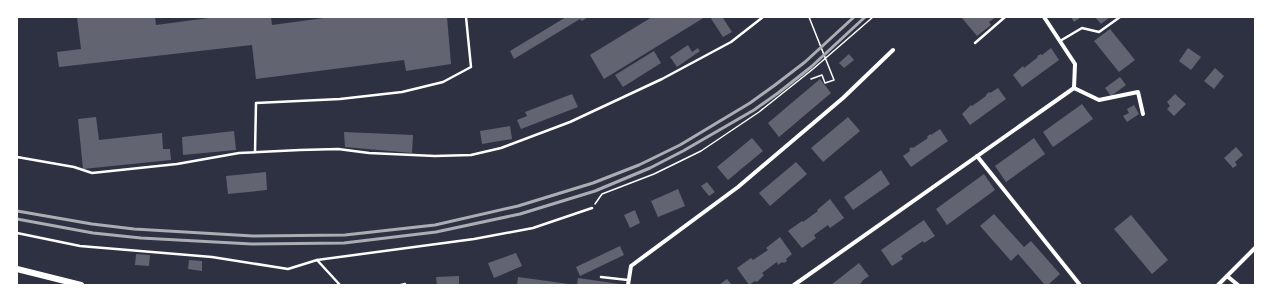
<svg xmlns="http://www.w3.org/2000/svg" width="1272" height="302" font-family="'Golos Text',sans-serif">
<style>
.building{fill:#626471}
.lines{fill:none;stroke-linecap:round;stroke-linejoin:round}
.path{stroke:#fff;stroke-width:1.5}
.service{stroke:#fff;stroke-width:2.5}
.minor{stroke:#fff;stroke-width:4}
.tertiary{stroke:#fff;stroke-width:6}
.rail{stroke:#abadb3;stroke-width:3}
</style>
<rect width="100%" height="100%" fill="#2d3142"/>
<g class="building">
<polygon points="77,17 155,17 156,25 216,17 271,17 272,25 331,17 447,17 451,64 406,71 404,60 256,79 252,45 59,67 57,52 81,49"/>
<polygon points="566,17 588,17 582,21 580,19 514,59 510,51"/>
<polygon points="652,17 705,17 604,79 590,55"/>
<polygon points="710,17 726,17 723,18 732,32 723,37"/>
<polygon points="964,17 996,17 989,22 991,25 977,36 962,18"/>
<polygon points="1071,17 1081,17 1074,22"/>
<polygon points="1095,17 1110,17 1101,24"/>
<polygon points="1110,29 1135,60 1119,72 1094,41"/>
<polygon points="688,45 692,52 698,48 700,51 677,67 670,57"/>
<polygon points="1051,48 1059,60 1022,87 1013,75 1023,66 1024,68 1038,57 1037,56 1041,54 1042,55"/>
<polygon points="1188,48 1201,57 1191,70 1179,61"/>
<polygon points="654,51 661,63 623,87 615,75"/>
<polygon points="849,54 854,60 844,68 839,63"/>
<polygon points="1215,68 1224,76 1214,89 1204,81"/>
<polygon points="1120,77 1126,85 1111,96 1105,88"/>
<polygon points="820,79 831,93 779,137 768,123"/>
<polygon points="998,88 1006,99 970,125 962,114 971,105 972,106 986,96 986,95 989,92 990,93"/>
<polygon points="572,94 578,107 521,129 517,120 527,116 525,112"/>
<polygon points="1175,94 1186,104 1174,116 1167,109 1170,106 1167,102"/>
<polygon points="1082,104 1093,119 1053,147 1043,132"/>
<polygon points="1134,105 1139,114 1127,122 1123,116 1129,113 1127,109"/>
<polygon points="96,117 99,140 162,133 163,149 170,149 171,160 83,169 78,119"/>
<polygon points="848,117 860,131 823,162 811,148"/>
<polygon points="510,126 512,139 482,144 480,131"/>
<polygon points="940,129 948,141 911,167 903,156 910,151 909,149 912,147 913,148 928,138 927,137 930,134 931,135"/>
<polygon points="234,131 236,150 183,155 182,137"/>
<polygon points="344,132 413,135 412,153 345,147"/>
<polygon points="752,138 763,151 728,180 717,167"/>
<polygon points="1034,138 1045,154 1006,182 995,166"/>
<polygon points="1236,147 1243,155 1235,162 1237,165 1233,168 1224,158"/>
<polygon points="796,162 807,174 770,206 759,193"/>
<polygon points="881,170 890,184 853,210 844,197"/>
<polygon points="266,172 267,190 228,194 226,176"/>
<polygon points="984,174 995,190 947,225 936,209"/>
<polygon points="707,182 715,192 709,196 701,186"/>
<polygon points="678,189 685,206 658,217 651,201"/>
<polygon points="830,199 844,218 830,228 828,225 814,235 816,238 802,248 788,231 802,221 803,222 818,211 817,210"/>
<polygon points="635,210 640,223 630,228 624,215"/>
<polygon points="994,214 1024,247 1031,241 1060,274 1048,285 1045,285 1018,254 1011,261 980,226"/>
<polygon points="1131,215 1168,260 1152,274 1114,229"/>
<polygon points="924,220 935,236 924,243 923,241 901,256 903,259 892,266 881,250"/>
<polygon points="780,237 792,254 786,259 787,261 784,263 782,262 778,265 777,262 762,273 764,275 757,282 755,281 749,285 737,268 751,258 753,260 768,250 766,248"/>
<polygon points="620,246 624,255 580,276 576,267"/>
<polygon points="516,253 522,266 494,278 488,263"/>
<polygon points="136,254 150,255 149,266 135,265"/>
<polygon points="189,260 202,261 202,271 188,269"/>
<polygon points="859,263 869,276 862,281 862,282 859,285 831,285"/>
<polygon points="459,276 459,284 437,285 436,277"/>
<polygon points="518,277 569,284 569,285 517,285"/>
<polygon points="578,278 620,284 620,285 577,285"/>
<polygon points="727,279 732,285 719,285"/>
</g>
<g class="lines">
<g class="path">
<polyline points="809,17 834,80 825,83 822,75 811,79"/>
<polyline points="595,204 602,194 654,174 701,151 759,112 813,69 873,17"/>
</g>
<g class="service">
<polyline points="1060,41 1082,28 1099,32 1120,17"/>
<polyline points="975,43 1005,17"/>
<polyline points="255,152 256,103 340,99 402,92 443,82 471,67 466,17"/>
<polyline points="17,157 74,167 92,173 177,164 239,153 300,150 338,149 369,153 435,156 471,155 501,148 570,122 662,79 731,42 763,17"/>
<polyline points="17,233 80,246 212,257 288,269 317,260 474,239 533,228 592,208"/>
<polyline points="317,260 340,285"/>
<polyline points="601,277 628,280"/>
<polyline points="401,285 405,284"/>
</g>
<g class="minor">
<polyline points="1044,17 1075,64 1074,88"/>
<polyline points="1074,88 1099,100 1138,92 1143,114"/>
<polyline points="977,156 1080,285"/>
<polyline points="1227,276 1238,285"/>
<polyline points="628,285 631,266 738,187 843,98 893,50"/>
<polyline points="794,285 1074,88"/>
<polyline points="1218,285 1255,248"/>
</g>
<polyline class="tertiary" points="17,269 81,285"/>
<g class="rail">
<polyline points="17,211 92,224 134,229 253,236 345,235 435,225 518,206 593,183 639,165 680,145 750,103 775,85 805,62 854,17"/>
<polyline points="17,219 93,233 141,238 252,244 344,243 436,232 520,214 595,191 650,168 683,151 754,110 778,93 811,67 865,17"/>
</g>
</g>
<rect width="1272" height="302" fill="none" stroke="#ffffff" stroke-width="36"/>
</svg>
